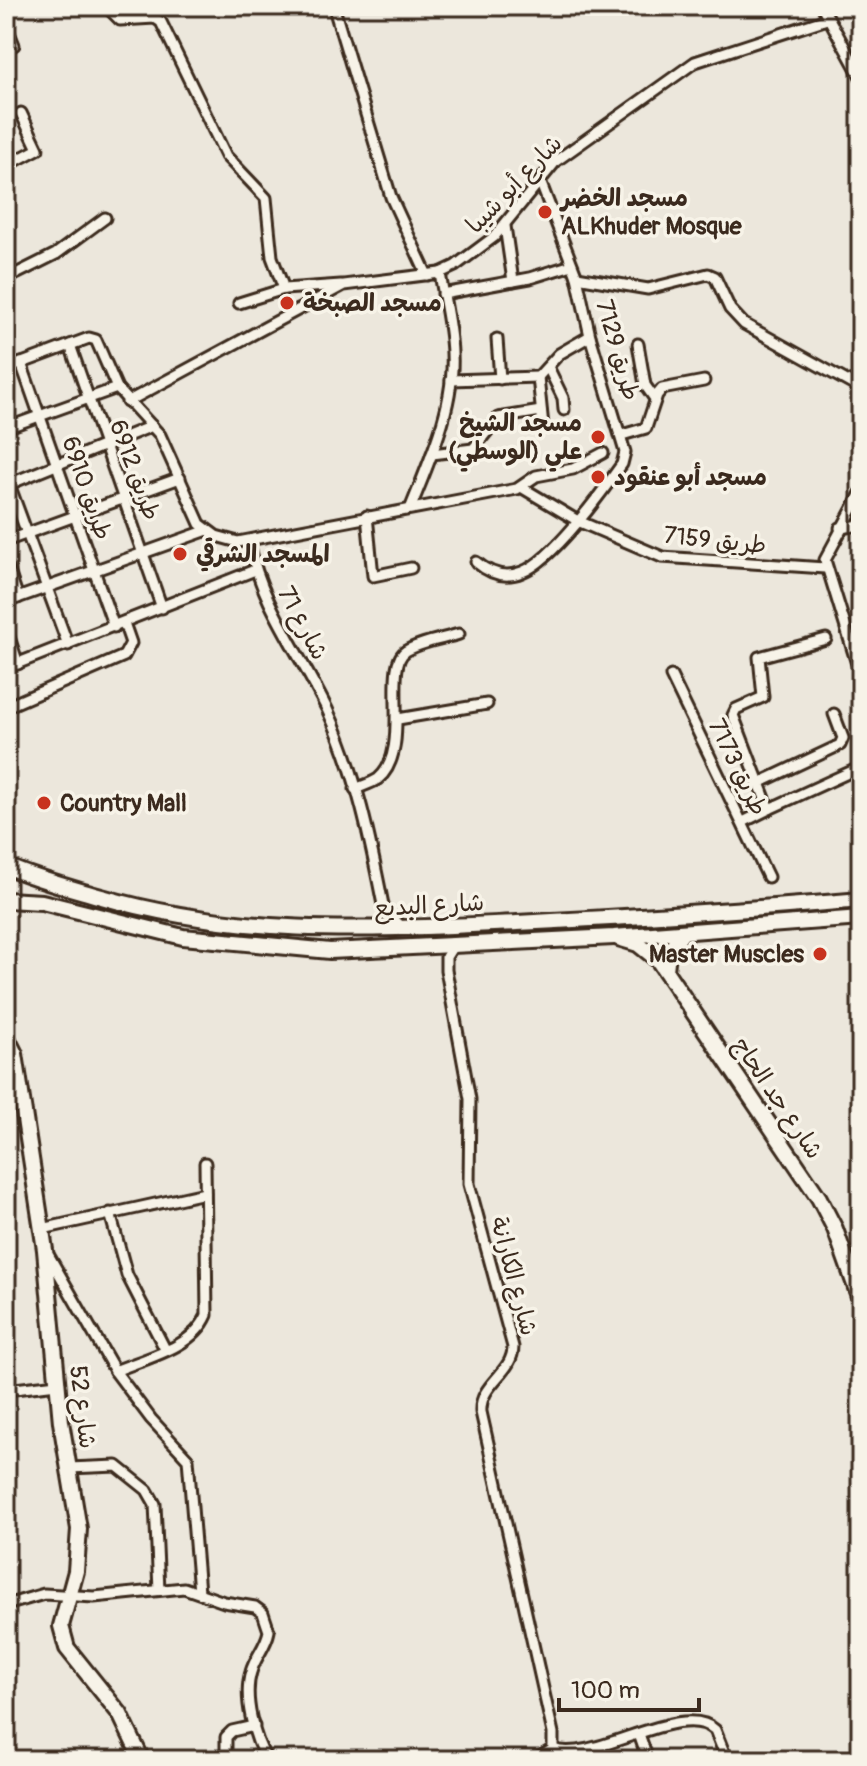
<svg xmlns="http://www.w3.org/2000/svg" width="867" height="1766" font-family="Pangolin,'Playpen Sans Arabic',sans-serif">
<style>
.lines{fill:none;stroke-linecap:round;stroke-linejoin:round}
.street-casing{stroke:#3b2a1e;stroke-width:15}
.secondary-casing{stroke:#3b2a1e;stroke-width:20}
.primary-casing{stroke:#3b2a1e;stroke-width:20}
.street{stroke:#f7f3e8;stroke-width:9}
.secondary{stroke:#f7f3e8;stroke-width:14}
.primary{stroke:#f7f3e8;stroke-width:14}
.poi-dot{fill:#c8321e;stroke:#f7f3e8;stroke-width:3}
.labels{text-anchor:middle;stroke-width:7;stroke-linejoin:round;paint-order:stroke}
.street-label{font-size:24px;fill:#3b2a1e;stroke:#f7f3e8}
.poi-label{font-size:24px;font-weight:bold;fill:#3b2a1e;stroke:#f7f3e8;text-anchor:start}
</style>
<rect width="100%" height="100%" fill="#ece7dc"/>
<filter id="ink" filterUnits="userSpaceOnUse"><feTurbulence type="fractalNoise" baseFrequency=".0125" numOctaves="2"/><feDisplacementMap in="SourceGraphic" scale="16" xChannelSelector="R" yChannelSelector="G"/><feConvolveMatrix kernelMatrix="1 2 1 2 8 2 1 2 1" color-interpolation-filters="sRGB"/></filter>
<g filter="url(#ink)">
<g class="lines">
<defs>
<g id="street">
<polyline points="106,6 120,20 155,18 161,22 226,156 266,198 272,257 284,289"/>
<polyline points="822,6 861,77"/>
<polyline points="336,15 391,197 427,275"/>
<polyline points="6,25 14,45"/>
<polyline points="6,166 38,149 21,113"/>
<polyline points="505,226 513,281"/>
<polyline points="577,277 648,289 708,274 715,277 730,309 744,324 861,389"/>
<polyline points="6,279 56,254 105,218"/>
<polyline points="443,294 530,278 572,265"/>
<polyline points="239,303 284,289 341,285"/>
<polyline points="497,339 500,379"/>
<polyline points="638,344 645,385 655,399"/>
<polyline points="70,345 162,608"/>
<polyline points="21,363 114,627"/>
<polyline points="6,369 89,338 96,340 117,388 160,435 200,524 216,536 238,542 517,489 536,476 573,469 603,453"/>
<polyline points="549,369 563,398 564,410"/>
<polyline points="538,377 559,354 590,336"/>
<polyline points="538,377 543,426"/>
<polyline points="451,380 538,377"/>
<polyline points="127,402 344,285 440,273 455,266 494,237 556,161 695,62 827,19"/>
<polyline points="6,428 117,388"/>
<polyline points="622,435 646,428 657,395 662,389 704,381"/>
<polyline points="432,454 473,449 498,418 541,411"/>
<polyline points="6,476 68,645"/>
<polyline points="9,484 152,426"/>
<polyline points="521,487 578,521 662,557 825,568"/>
<polyline points="861,493 825,560 861,677"/>
<path d="M411 507C430 459 455 405 452 353 451 326 444 299 440 273"/>
<polyline points="367,516 373,576 411,568"/>
<polyline points="840,528 861,525"/>
<polyline points="6,541 180,478"/>
<path d="M249 542C261 604 300 653 327 709 356 770 371 843 384 910L403 928"/>
<path d="M476 562C489 573 505 579 522 572 552 561 603 491 622 464L625 452 590 336 577 277 540 181"/>
<polyline points="6,563 18,598"/>
<polyline points="6,602 205,531"/>
<polyline points="6,628 18,664"/>
<polyline points="6,668 255,570"/>
<polyline points="671,676 768,877"/>
<polyline points="6,707 124,656 131,643 124,623"/>
<polyline points="398,719 487,704"/>
<polyline points="757,784 840,745 843,738 834,714"/>
<path d="M355 789C362 786 372 783 378 779 413 751 382 665 406 651 420 642 443 639 459 634"/>
<polyline points="769,809 861,767"/>
<polyline points="743,822 769,809 733,715 736,709 763,697 759,657 826,639"/>
<path d="M453 946 446 957V970L470 1099 469 1184 513 1347C513 1373 479 1384 481 1412L553 1733V1749L535 1760"/>
<polyline points="6,1089 20,1085"/>
<polyline points="110,1213 127,1275 165,1349"/>
<polyline points="42,1229 205,1193"/>
<polyline points="49,1256 115,1371 151,1419 188,1459 199,1592"/>
<path d="M115 1371C146 1358 193 1348 207 1315L205 1163"/>
<polyline points="6,1390 57,1384"/>
<polyline points="69,1468 117,1466 147,1490 155,1504 159,1590"/>
<path d="M6 1605 44 1594 94 1597 184 1588 224 1602 255 1607 263 1613 269 1631C266 1647 255 1657 251 1672 243 1697 254 1739 267 1760"/>
<polyline points="639,1734 648,1760"/>
<path d="M553 1749C592 1765 683 1699 715 1730L727 1760"/>
<polyline points="226,1760 226,1737 232,1731 254,1726"/>
</g>
<g id="secondary">
<polyline points="618,938 638,944 658,960 819,1198 835,1229 861,1302"/>
<polyline points="666,970 668,953 683,932"/>
<polyline points="6,1036 15,1054 45,1250 61,1422 79,1529 76,1571 61,1626 67,1648 120,1714 142,1760"/>
</g>
<g id="primary">
<path d="M6 866C36 879 67 887 98 896 244 938 368 930 517 923 632 917 747 910 861 900"/>
<polyline points="6,900 42,902 183,937 330,951 614,937 861,918"/>
</g>
</defs>
<use href="#street" class="street-casing"/>
<use href="#secondary" class="secondary-casing"/>
<use href="#primary" class="primary-casing"/>
<use href="#street" class="street"/>
<use href="#secondary" class="secondary"/>
<use href="#primary" class="primary"/>
</g>
</g>
<g class="poi-dot">
<circle cx="545" cy="212" r="8"/>
<circle cx="287" cy="303" r="8"/>
<circle cx="598" cy="437" r="8"/>
<circle cx="598" cy="477" r="8"/>
<circle cx="180" cy="554" r="8"/>
<circle cx="44" cy="803" r="8"/>
<circle cx="820" cy="954" r="8"/>
</g>
<g class="labels">
<g class="street-label">
<text transform="translate(514 184) rotate(-46)" y="8">شارع أبو شيبا</text>
<text transform="translate(618 350) rotate(74)" y="8">طريق 7129</text>
<text transform="translate(135 470) rotate(70)" y="8">طريق 6912</text>
<text transform="translate(87 488) rotate(71)" y="8">طريق 6910</text>
<text transform="translate(715 540) rotate(6)" y="8">طريق 7159</text>
<text transform="translate(303 623) rotate(62)" y="8">شارع 71</text>
<text transform="translate(738 767) rotate(64)" y="8">طريق 7173</text>
<text transform="translate(429 905) rotate(-3)" y="8">شارع البديع</text>
<text transform="translate(778 1098) rotate(56)" y="8">شارع جد الحاج</text>
<text transform="translate(514 1276) rotate(75)" y="8">شارع الكارانة</text>
<text transform="translate(83 1407) rotate(83)" y="8">شارع 52</text>
</g>
<g class="poi-label">
<text x="561" y="206">مسجد الخضر<tspan x="561" dy="28">ALKhuder Mosque</tspan></text>
<text x="303" y="311">مسجد الصبخة</text>
<text x="582" y="431" text-anchor="end">مسجد الشيخ<tspan x="582" dy="28">علي (الوسطي)</tspan></text>
<text x="614" y="485">مسجد أبو عنقود</text>
<text x="196" y="562">المسجد الشرقي</text>
<text x="60" y="811">Country Mall</text>
<text x="804" y="962" text-anchor="end">Master Muscles</text>
</g>
</g>
<rect width="867" height="1766" fill="none" stroke="#f7f3e8" stroke-width="32"/>
<rect x="16" y="16" width="835" height="1734" fill="none" stroke="#3b2a1e" stroke-width="3" filter="url(#ink)"/>
<path d="M559 1698v12h140v-12" fill="none" stroke="#3b2a1e" stroke-width="4"/>
<text x="571" y="1698" font-size="24" fill="#3b2a1e" stroke="#f7f3e8" stroke-width="6" paint-order="stroke">100 m</text>
</svg>
